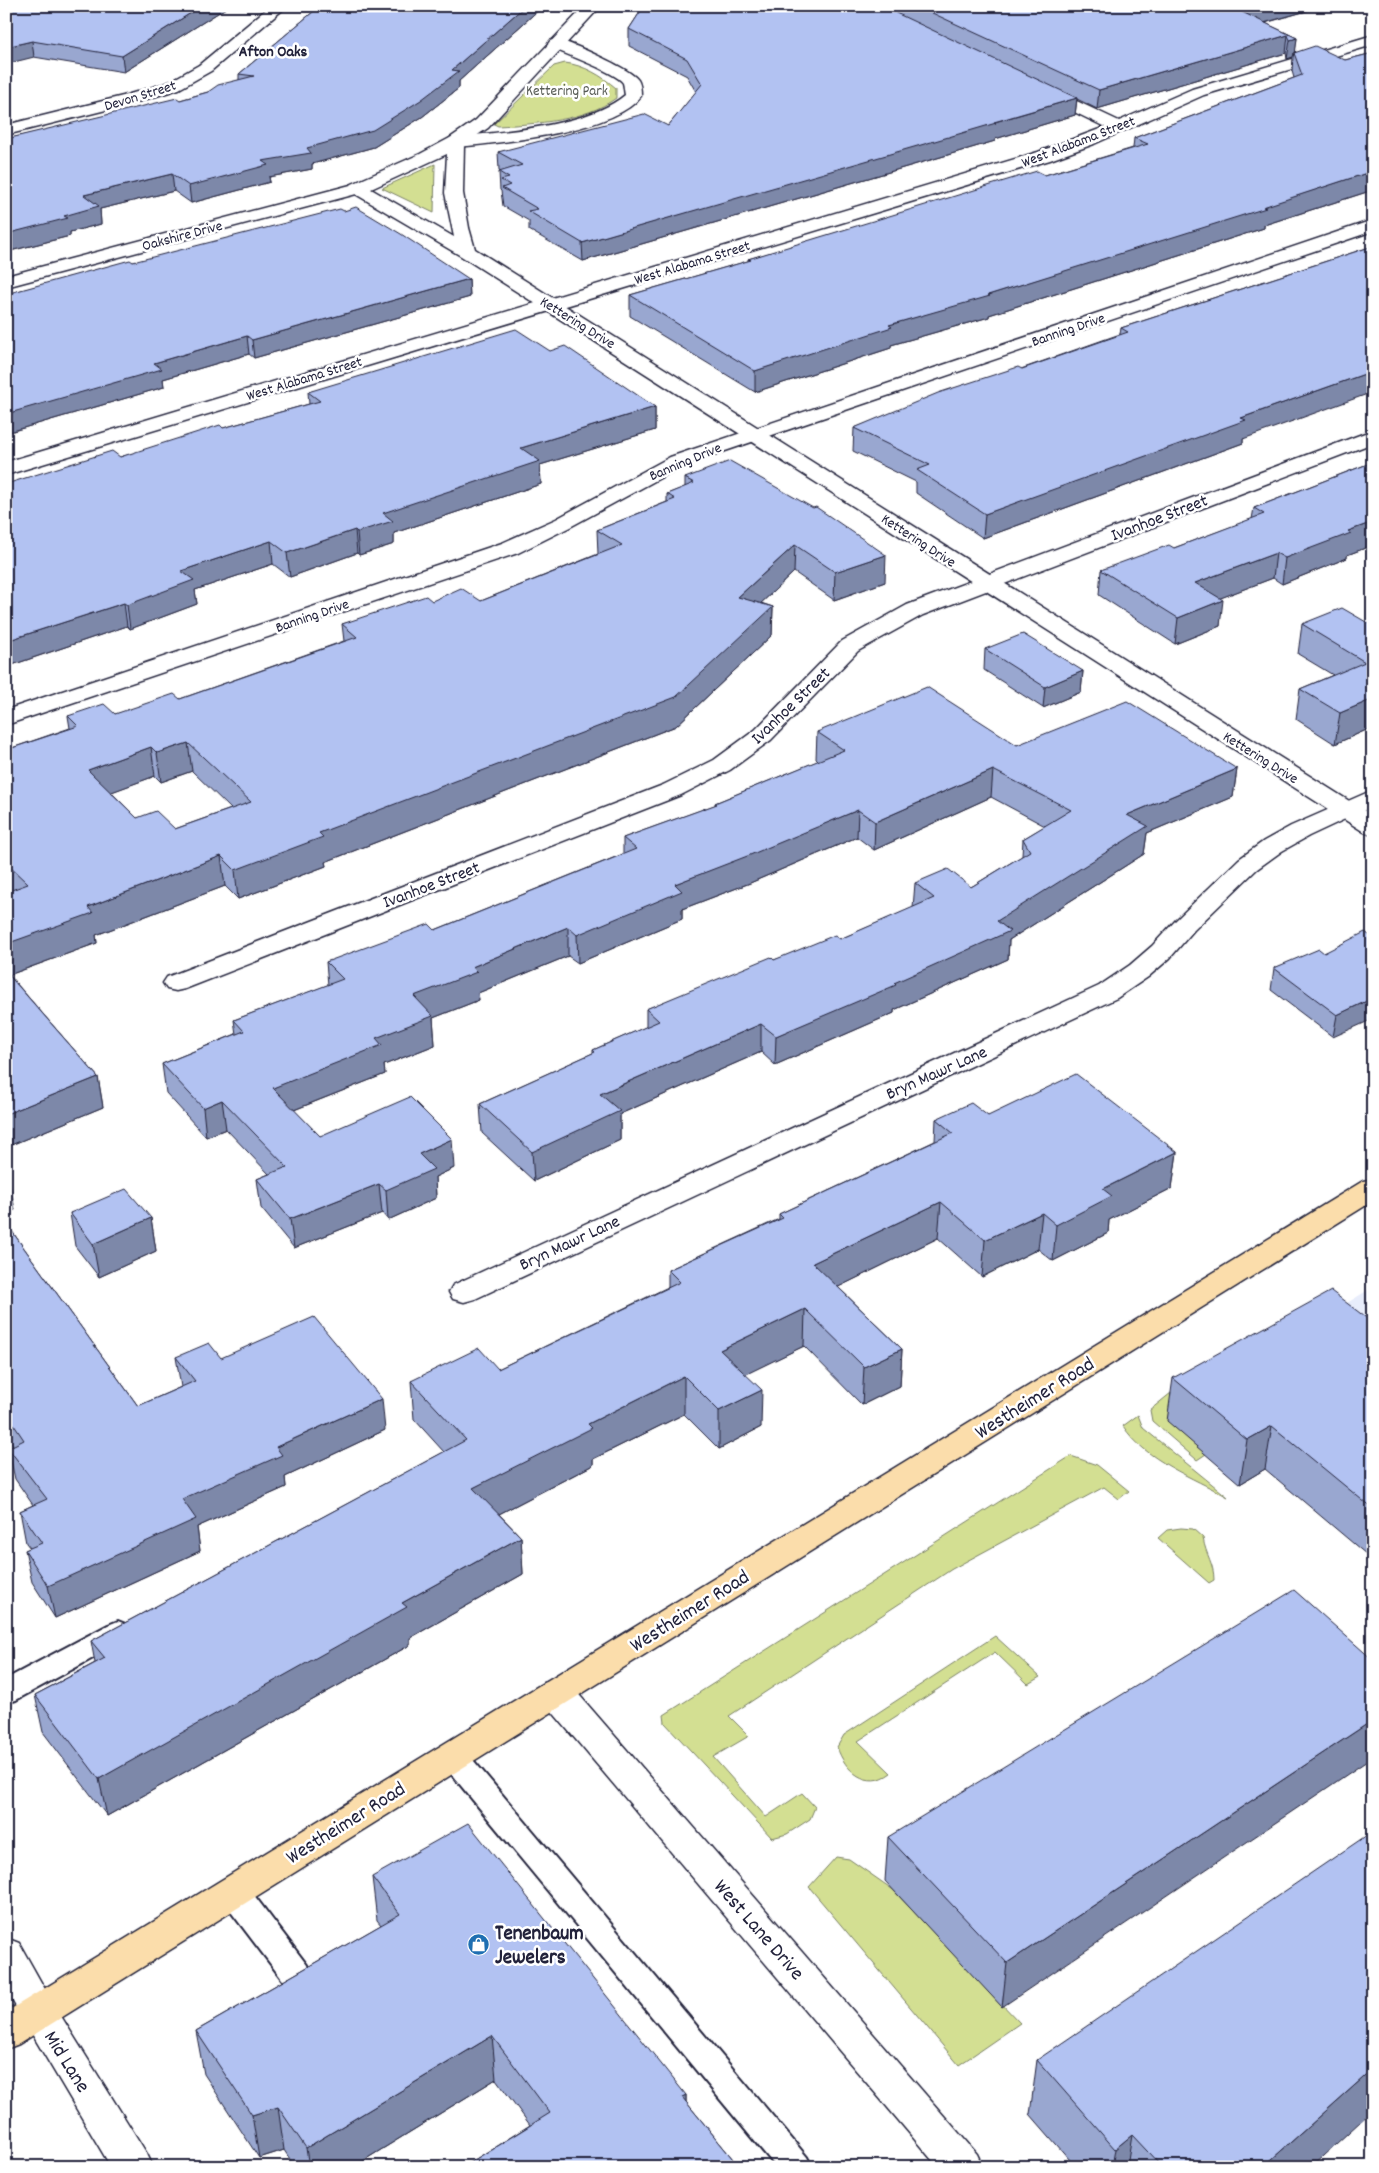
<svg xmlns="http://www.w3.org/2000/svg" width="1379" height="2173" font-family="Dekko,sans-serif">
<style>
.built{fill:#e8edfb}
.green{fill:#d3df92;stroke:#7a8066}
.lines{fill:none;stroke-linecap:round;stroke-linejoin:round}
.service-casing{stroke:#22223b;stroke-width:4}
.minor-casing{stroke:#22223b;stroke-width:3}
.tertiary-casing{stroke:#22223b;stroke-width:3}
.primary-casing{stroke:#22223b;stroke-width:3}
.service{fill:#fff;fill-rule:evenodd}
.minor{fill:#fff;fill-rule:evenodd}
.tertiary{fill:#fff;fill-rule:evenodd}
.primary{fill:#fbddab;fill-rule:evenodd}
.wall{fill:#99a7d0;stroke:#22223b;fill-rule:evenodd}
.shaded-wall{fill:#7d88a9;stroke:#22223b}
.building{fill:#b2c2f2;stroke:#22223b;fill-rule:evenodd}
.labels{text-anchor:middle;stroke-width:5;stroke-linejoin:round;paint-order:stroke}
.far-park-label{font-size:15px;fill:#575b55;stroke:#fff}
.far-street-label{font-size:15px;fill:#22223b;stroke:#fff}
.far-neighbourhood-label{font-size:16px;font-weight:bold;fill:#22223b;stroke:#fff}
.street-label{font-size:18px;fill:#22223b;stroke:#fff}
.near-street-label{font-size:21px;fill:#22223b;stroke:#fff}
.near-poi-label{font-size:21px;font-weight:bold;fill:#22223b;stroke:#fff;text-anchor:start}
</style>
<rect width="100%" height="100%" fill="#fff"/>
<filter id="ink" filterUnits="userSpaceOnUse"><feTurbulence type="fractalNoise" baseFrequency=".02" numOctaves="2"/><feDisplacementMap in="SourceGraphic" scale="10" xChannelSelector="R" yChannelSelector="G"/><feConvolveMatrix kernelMatrix="1 2 1 2 8 2 1 2 1" color-interpolation-filters="sRGB"/></filter>
<g filter="url(#ink)">
<polygon class="built" points="1373,1287 1373,1341 1334,1311"/>
<g class="green">
<path d="M565 63C584 65 602 76 616 88V98C585 121 535 124 498 126L494 124 554 66Z"/>
<polygon points="435,164 434,213 382,188"/>
<polygon points="1182,1384 1206,1454 1197,1460 1152,1421 1150,1410"/>
<path d="M1138 1415 1143 1428 1228 1497C1192 1477 1146 1461 1123 1426Z"/>
<polygon points="1071,1456 1097,1465 1129,1491 1119,1499 1104,1487 952,1569 729,1716 749,1736 713,1757 766,1817 802,1793 815,1807 810,1819 787,1834 772,1838 665,1723 664,1715"/>
<path d="M1181 1528 1193 1529 1203 1538C1206 1556 1214 1563 1214 1580L1209 1583 1158 1538 1167 1530Z"/>
<path d="M995 1636 1040 1677 1028 1684 995 1652 858 1741 891 1773C867 1791 845 1771 837 1747L844 1735Z"/>
<polygon points="836,1857 849,1859 892,1889 1020,2023 959,2065 809,1887"/>
</g>
<g class="lines">
<defs>
<g id="service">
<polygon points="118,1621 128,1625 132,1632 128,1639 16,1700 6,1703 6,1679 108,1625"/>
<polygon points="453,1744 463,1748 807,2157 812,2167 776,2167 443,1764 439,1756 443,1748"/>
<polygon points="233,1878 244,1882 307,1965 311,1974 307,1983 296,1987 285,1983 222,1900 218,1891 222,1882"/>
</g>
<g id="minor">
<polygon points="270,6 287,6 211,71 179,89 134,103 6,135 6,125 123,96 167,83 199,65"/>
<polygon points="1373,35 1373,45 1204,95 1094,144 1050,160 6,475 6,462 1038,152 1105,127 1037,94 1035,91 1037,88 1049,88 1119,121 1192,89"/>
<path d="M556 39C571 43 630 68 638 80 641 85 641 91 641 96 616 132 499 143 456 147L450 146 448 142 450 138 456 137C503 132 589 126 625 95 624 91 624 86 623 83 616 72 564 54 550 47L548 44 550 41Z"/>
<polygon points="358,183 364,184 367,188 364,192 6,287 6,276"/>
<polygon points="1373,220 1373,231 684,465 570,527 518,553 6,725 6,710 502,543 556,519 670,457"/>
<polygon points="1373,430 1373,443 923,615 858,651 771,740 730,770 681,795 185,989 176,991 167,989 163,983 167,977 663,785 714,760 755,730 842,641 907,605"/>
<polygon points="1373,790 1373,806 1309,836 1282,851 1257,869 1194,930 1170,958 1148,977 1117,998 475,1299 464,1302 453,1299 449,1292 453,1285 1099,986 1130,965 1152,946 1176,920 1239,859 1264,841 1291,826"/>
<polygon points="556,1679 568,1682 977,2154 983,2167 938,2167 544,1702 539,1692 544,1682"/>
</g>
<g id="tertiary">
<path d="M585 6H601L488 128 464 144 463 193 469 228 475 249 1373 816V834L1364 832 461 256 352 192 349 188 352 184 420 154 450 138 476 120ZM447 154 445 193 454 237 371 189Z"/>
<polygon points="6,1938 19,1943 51,2000 147,2154 153,2167 111,2167 6,1990"/>
</g>
<polygon id="primary" points="1373,1179 1373,1201 19,2044 6,2049 6,2012 1363,1181"/>
</defs>
<use href="#service" class="service-casing"/>
<use href="#minor" class="minor-casing"/>
<use href="#tertiary" class="tertiary-casing"/>
<use href="#primary" class="primary-casing"/>
<use href="#service" class="service"/>
<use href="#minor" class="minor"/>
<use href="#tertiary" class="tertiary"/>
<use href="#primary" class="primary"/>
</g>
<g class="wall">
<polygon points="6,6 229,6 124,72 34,57"/>
<polygon points="320,6 543,6 459,81 459,88 422,117 374,147 312,164 312,169 269,177 270,182 191,203 174,191 100,209 101,224 70,232 70,236 6,252 11,136 11,138 180,100 208,92 239,80 239,74"/>
<polygon points="644,6 1324,6 1265,23 1297,38 1295,52 1345,60 1373,53 1373,190 1264,225 1264,228 989,315 989,317 891,345 891,348 755,392 630,316 630,295 748,261 748,259 1045,175 1133,148 1134,138 1294,78 1292,71 1293,57 1287,59 1286,53 1097,109 1077,99 1075,115 995,139 995,141 951,154 583,261 529,230 529,221 503,206 501,191 500,190 499,172 501,171 499,170 498,152 668,126 696,92 687,76 629,46 629,29"/>
<polygon points="1373,246 1243,439 1243,443 983,538 916,493 916,482 853,451 854,428 1120,334 1121,328"/>
<polygon points="133,262 469,279 470,297 254,358 249,354 163,379 164,387 6,433 6,294"/>
<polygon points="550,351 655,407 655,430 540,465 541,484 394,533 394,544 359,555 357,553 290,577 273,564 195,590 197,604 130,629 127,626 6,667 120,457 309,404 308,392"/>
<polygon points="1373,462 1373,545 1347,555 1347,558 1282,584 1273,578 1220,598 1220,626 1175,644 1099,595 1101,570 1174,548 1252,519 1254,508"/>
<path d="M685 478 885 582 834 600 794 572 761 603 773 607 772 635 676 726 325 862 326 866 238 899 225 886 96 935 97 943 9 975 98 1077 103 1107 6 1147V892L9 891 6 888V750L70 728 68 716 115 714 180 699 344 641 342 624 432 601H481L598 554 597 530 667 502V494L685 487ZM192 771 231 809 175 829 137 818 111 792 155 776 161 782Z"/>
<polygon points="1302,624 1373,626 1373,727 1335,744 1296,719 1300,689 1333,675 1298,654"/>
<polygon points="985,649 1083,671 1081,692 1043,708 984,670"/>
<polygon points="817,732 1017,745 1237,769 1233,797 1147,833 1144,854 1009,940 1008,959 894,1010 894,1013 775,1065 761,1052 620,1114 620,1140 534,1181 482,1133 480,1104 593,1053 593,1050 646,1027 646,1009 774,960 840,939 913,908 915,883 971,887 1022,856 1023,839 1045,826 991,797 874,850 857,837 750,883 682,909 682,919 578,963 568,956 478,993 479,1000 433,1018 435,1045 384,1065 385,1074 294,1110 320,1136 454,1168 435,1177 436,1198 388,1220 382,1213 294,1248 261,1208 257,1179 269,1174 226,1129 206,1137 166,1093 162,1064 236,1034 234,1020 328,985 326,962 435,930 623,854 623,838 715,805 715,803 818,761 816,759"/>
<polygon points="1373,938 1333,1037 1271,990 1274,968"/>
<polygon points="988,1116 1177,1152 1172,1188 1109,1220 1108,1233 1053,1261 1038,1249 982,1277 938,1238 838,1287 902,1349 900,1386 862,1405 804,1346 745,1374 761,1427 719,1449 684,1414 593,1459 593,1465 499,1514 521,1537 523,1574 410,1638 410,1645 107,1816 43,1732 35,1695 95,1663 91,1641 444,1452 414,1419 411,1381 498,1369 668,1287 668,1270 779,1219 779,1214 935,1141 936,1119"/>
<polygon points="70,1213 151,1218 156,1251 99,1277 75,1246"/>
<polygon points="6,1223 138,1406 181,1387 176,1357 221,1358 385,1430 285,1477 286,1487 197,1527 200,1551 55,1618 32,1582 25,1550 30,1548 26,1543 20,1511 33,1505 15,1479 8,1448 13,1445 6,1436"/>
<polygon points="1373,1323 1373,1560 1265,1469 1240,1484 1167,1421 1173,1378"/>
<polygon points="1373,1660 1002,2007 885,1881 888,1837"/>
<polygon points="372,1877 686,2095 686,2102 737,2164 737,2167 463,2167 530,2125 496,2079 353,2167 295,2167 284,2150 259,2158 204,2074 196,2031 381,1925 377,1920"/>
<polygon points="1037,2060 1311,2167 1076,2167 1030,2114"/>
</g>
<g class="shaded-wall">
<polygon points="202,6 229,6 124,72 122,56"/>
<polygon points="525,6 543,6 459,81 459,88 422,117 374,147 312,164 312,169 269,177 270,182 191,203 189,186 262,161 307,148 452,70"/>
<polygon points="1263,6 1324,6 1239,30 1242,12"/>
<polygon points="1288,35 1286,53 1097,109 1099,90"/>
<polygon points="1297,38 1295,55 1294,53 1293,57 1287,59 1290,40"/>
<polygon points="32,41 34,57 6,64 6,47"/>
<polygon points="1077,98 1075,115 995,139 995,141 951,154 583,261 582,243"/>
<polygon points="1373,171 1373,190 1264,225 1264,228 989,315 989,317 891,345 891,348 755,392 755,371 889,325 988,295"/>
<polygon points="172,174 174,191 100,209 101,224 70,232 70,236 6,252 6,234 64,216 84,195"/>
<polygon points="469,279 470,297 254,358 252,340"/>
<polygon points="247,336 249,354 163,379 164,387 6,433 6,414 154,363"/>
<polygon points="1373,371 1373,392 1243,439 1243,443 983,538 985,514 1241,418"/>
<polygon points="655,407 655,430 540,465 541,484 394,533 394,544 359,555 357,532 383,513 521,448"/>
<polygon points="1373,522 1373,545 1347,555 1347,558 1282,584 1285,558 1348,531"/>
<polygon points="355,530 357,553 290,577 287,553"/>
<polygon points="271,541 273,564 195,590 197,604 130,629 127,605 181,571"/>
<polygon points="795,545 794,572 738,625 738,597"/>
<polygon points="1276,553 1273,578 1192,609 1195,583"/>
<polygon points="886,555 885,582 834,600 835,572"/>
<polygon points="1223,600 1220,626 1175,644 1178,618"/>
<polygon points="124,603 127,626 6,667 6,641"/>
<polygon points="773,607 772,635 676,726 325,862 326,866 238,899 235,870 319,833"/>
<polygon points="1083,671 1081,692 1043,708 1045,687"/>
<polygon points="1373,699 1373,727 1335,744 1340,713"/>
<polygon points="188,743 192,771 161,782 157,753"/>
<polygon points="151,747 155,776 93,799 88,770"/>
<polygon points="1237,769 1233,797 1147,833 1144,854 1009,940 1008,959 894,1010 894,1013 775,1065 776,1036 894,983 997,921 1127,815"/>
<polygon points="993,770 991,797 874,850 875,822"/>
<polygon points="858,810 857,837 750,883 682,909 682,919 578,963 577,935 675,884"/>
<polygon points="221,856 225,886 96,935 97,943 6,976 6,944 88,907"/>
<polygon points="568,927 568,956 478,993 479,1000 433,1018 435,1045 384,1065 385,1074 276,1117 273,1088 376,1038 414,996 472,967"/>
<polygon points="1373,998 1373,1019 1333,1037 1337,1015"/>
<polygon points="761,1024 761,1052 620,1114 620,1140 534,1181 532,1152 600,1094"/>
<polygon points="98,1077 103,1107 6,1147 6,1114"/>
<polygon points="222,1100 226,1129 206,1137 203,1108"/>
<polygon points="452,1139 454,1168 435,1177 436,1198 388,1220 386,1190 419,1154"/>
<polygon points="1177,1152 1172,1188 1109,1220 1108,1233 1053,1261 1056,1225 1103,1189"/>
<polygon points="9,1179 15,1210 6,1216 6,1181"/>
<polygon points="379,1184 382,1213 294,1248 290,1219"/>
<polygon points="941,1202 938,1238 812,1300 813,1263"/>
<polygon points="1042,1213 1038,1249 982,1277 985,1240"/>
<polygon points="151,1218 156,1251 99,1277 93,1244"/>
<polygon points="805,1309 804,1346 720,1387 720,1350"/>
<polygon points="902,1349 900,1386 862,1405 864,1367"/>
<polygon points="684,1376 684,1414 593,1459 593,1465 476,1526 473,1488 588,1424"/>
<polygon points="762,1390 761,1427 719,1449 719,1411"/>
<polygon points="382,1399 385,1430 285,1477 286,1487 197,1527 200,1551 55,1618 48,1586 182,1499 276,1447"/>
<polygon points="1272,1426 1265,1469 1240,1484 1247,1440"/>
<polygon points="521,1537 523,1574 410,1638 410,1645 107,1816 99,1779 402,1603"/>
<polygon points="1373,1720 1373,1757 1002,2007 1007,1963"/>
<polygon points="492,2036 496,2079 353,2167 309,2167 306,2148"/>
<polygon points="1373,2069 1373,2110 1311,2167 1263,2167"/>
<polygon points="686,2095 686,2138 682,2097"/>
<polygon points="278,2107 284,2150 259,2158 252,2115"/>
<polygon points="1132,2135 1127,2167 1112,2167 1115,2149"/>
</g>
<g class="building">
<polygon points="6,6 202,6 122,56 32,41 6,47"/>
<polygon points="320,6 525,6 452,70 459,71 421,100 373,130 307,148 311,153 262,161 268,165 189,186 172,174 84,195 99,206 64,216 68,218 6,234 6,139 177,98 180,100 208,92 218,85 254,76 239,74"/>
<polygon points="644,6 881,6 1077,98 994,122 996,123 952,136 582,243 528,211 538,209 502,188 510,185 501,180 509,178 499,172 522,165 498,152 644,114 668,126 702,84 687,59 629,29"/>
<polygon points="917,6 1263,6 1242,12 1297,38 1290,40 1288,35 1099,90"/>
<polygon points="1315,46 1345,60 1373,53 1373,171 1263,207 1266,208 988,295 990,296 889,325 892,327 755,371 630,295 751,260 748,259 1037,171 1045,175 1148,144 1134,138 1302,75 1294,53"/>
<polygon points="6,132 11,136 6,139"/>
<polygon points="356,207 401,234 469,279 252,340 247,336 154,363 162,369 6,414 6,294 130,260 133,262 340,209 344,211"/>
<polygon points="1373,246 1373,371 1241,418 1246,420 985,514 917,470 930,465 854,428 938,393 1018,367 1022,369 1128,332 1121,328"/>
<polygon points="516,329 550,351 565,346 655,407 521,448 540,461 383,513 393,521 357,532 355,530 287,553 271,541 181,571 194,580 127,605 124,603 6,641 6,484 112,451 120,457 220,425 223,428 320,401 308,392"/>
<path d="M730 461 813 508 816 507 886 555 835 572 795 545 738 597 773 607 676 697 319 833 323 837 235 870 221 856 88 907 93 913 6 944V892L28 884 6 863V750L78 726 68 716 104 704 115 714 174 694 180 699 357 637 342 624 426 596 432 601 461 588 481 601 622 545 597 530 675 499 667 494 694 483 685 478ZM188 743 251 802 175 829 156 811 137 818 88 770 151 747 157 753Z"/>
<polygon points="1373,462 1373,522 1348,531 1351,533 1285,558 1276,553 1195,583 1223,600 1178,618 1101,570 1169,545 1174,548 1264,514 1254,508"/>
<polygon points="1342,608 1373,626 1373,699 1340,713 1300,689 1365,662 1302,624"/>
<polygon points="1023,634 1083,671 1045,687 985,649"/>
<polygon points="927,687 1017,745 1127,701 1237,769 1127,815 1148,826 997,921 1010,931 894,983 896,985 776,1036 761,1024 600,1094 620,1111 532,1152 480,1104 595,1052 593,1050 659,1021 646,1009 771,957 774,960 835,935 840,939 934,898 915,883 948,869 971,887 1030,851 1023,839 1071,810 993,770 875,822 858,810 750,855 675,884 682,891 577,935 568,927 472,967 477,972 414,996 433,1016 376,1038 382,1045 273,1088 320,1136 410,1097 452,1139 419,1154 434,1169 386,1190 379,1184 290,1219 257,1179 287,1167 222,1100 203,1108 162,1064 244,1031 234,1020 343,979 326,962 429,924 435,930 636,849 623,838 717,804 715,803 844,750 817,732"/>
<polygon points="1365,932 1373,938 1373,998 1337,1015 1274,968 1319,949 1324,953"/>
<polygon points="6,972 98,1077 6,1114"/>
<polygon points="1076,1074 1177,1152 1103,1189 1112,1196 1056,1225 1042,1213 985,1240 941,1202 813,1263 902,1349 864,1367 805,1309 720,1350 762,1390 719,1411 684,1376 588,1424 592,1428 473,1488 521,1537 402,1603 407,1607 99,1779 35,1695 105,1658 91,1641 466,1440 411,1381 479,1348 498,1369 680,1282 668,1270 783,1218 779,1214 953,1133 936,1119 971,1103 988,1116"/>
<polygon points="6,1175 9,1179 6,1181"/>
<polygon points="126,1189 151,1218 93,1244 70,1213"/>
<polygon points="6,1223 138,1406 195,1381 176,1357 209,1343 221,1358 314,1317 382,1399 276,1447 282,1455 182,1499 196,1519 48,1586 25,1550 42,1543 20,1511 47,1499 8,1448 24,1440 6,1413"/>
<polygon points="1331,1291 1373,1323 1373,1509 1272,1426 1247,1440 1173,1378"/>
<polygon points="1294,1590 1373,1660 1373,1720 1007,1963 888,1837"/>
<polygon points="468,1823 686,2095 682,2097 737,2164 733,2167 463,2167 550,2113 492,2036 306,2148 278,2107 252,2115 196,2031 400,1914 372,1877"/>
<polygon points="1373,1831 1373,2069 1263,2167 1162,2167 1132,2135 1115,2149 1037,2060"/>
</g>
</g>
<defs>
<symbol id="shop-disc" viewBox="-11 -11 22 22"><circle r="9.5" fill="#1f6fb2" stroke="#fff"/><path d="M-5-2.5h2.3a2.7 3.5 0 0 1 5.4 0H5L5.5 6h-11ZM-1.5-2.5h3a1.5 2.3 0 0 0-3 0Z" fill="#fff"/></symbol>
</defs>
<g fill-rule="evenodd">
<use href="#shop-disc" x="466" y="1932" width="25" height="25"/>
</g>
<g class="labels">
<g class="far-park-label">
<text x="567" y="95">Kettering Park</text>
</g>
<g class="far-street-label">
<text transform="translate(140 95) rotate(-17)" y="5">Devon Street</text>
<text transform="translate(1078 141) rotate(-21)" y="5">West Alabama Street</text>
<text transform="translate(182 235) rotate(-15)" y="5">Oakshire Drive</text>
<text transform="translate(692 262) rotate(-17)" y="5">West Alabama Street</text>
<text transform="translate(578 322) rotate(32)" y="5">Kettering Drive</text>
<text transform="translate(1068 329) rotate(-19)" y="5">Banning Drive</text>
<text transform="translate(304 378) rotate(-17)" y="5">West Alabama Street</text>
<text transform="translate(685 461) rotate(-23)" y="5">Banning Drive</text>
<text transform="translate(919 540) rotate(33)" y="5">Kettering Drive</text>
<text transform="translate(312 615) rotate(-19)" y="5">Banning Drive</text>
<text transform="translate(1261 757) rotate(32)" y="5">Kettering Drive</text>
</g>
<g class="far-neighbourhood-label">
<text x="273" y="56">Afton Oaks</text>
</g>
<g class="street-label">
<text transform="translate(1159 517) rotate(-21)" y="6">Ivanhoe Street</text>
<text transform="translate(790 705) rotate(-44)" y="6">Ivanhoe Street</text>
<text transform="translate(431 884) rotate(-21)" y="6">Ivanhoe Street</text>
<text transform="translate(936 1072) rotate(-24)" y="6">Bryn Mawr Lane</text>
<text transform="translate(569 1242) rotate(-25)" y="6">Bryn Mawr Lane</text>
</g>
<g class="near-street-label">
<text transform="translate(1034 1397) rotate(-32)" y="7">Westheimer Road</text>
<text transform="translate(689 1610) rotate(-32)" y="7">Westheimer Road</text>
<text transform="translate(345 1822) rotate(-32)" y="7">Westheimer Road</text>
<text transform="translate(760 1929) rotate(49)" y="7">West Lane Drive</text>
<text transform="translate(68 2061) rotate(58)" y="7">Mid Lane</text>
</g>
<g class="near-poi-label">
<text x="495" y="1939">Tenenbaum<tspan x="495" dy="24">Jewelers</tspan></text>
</g>
</g>
<rect width="1379" height="2173" fill="none" stroke="#fff" stroke-width="25"/>
<rect x="12" y="12" width="1354" height="2148" fill="none" stroke="#22223b" stroke-width="2" filter="url(#ink)"/>
</svg>
